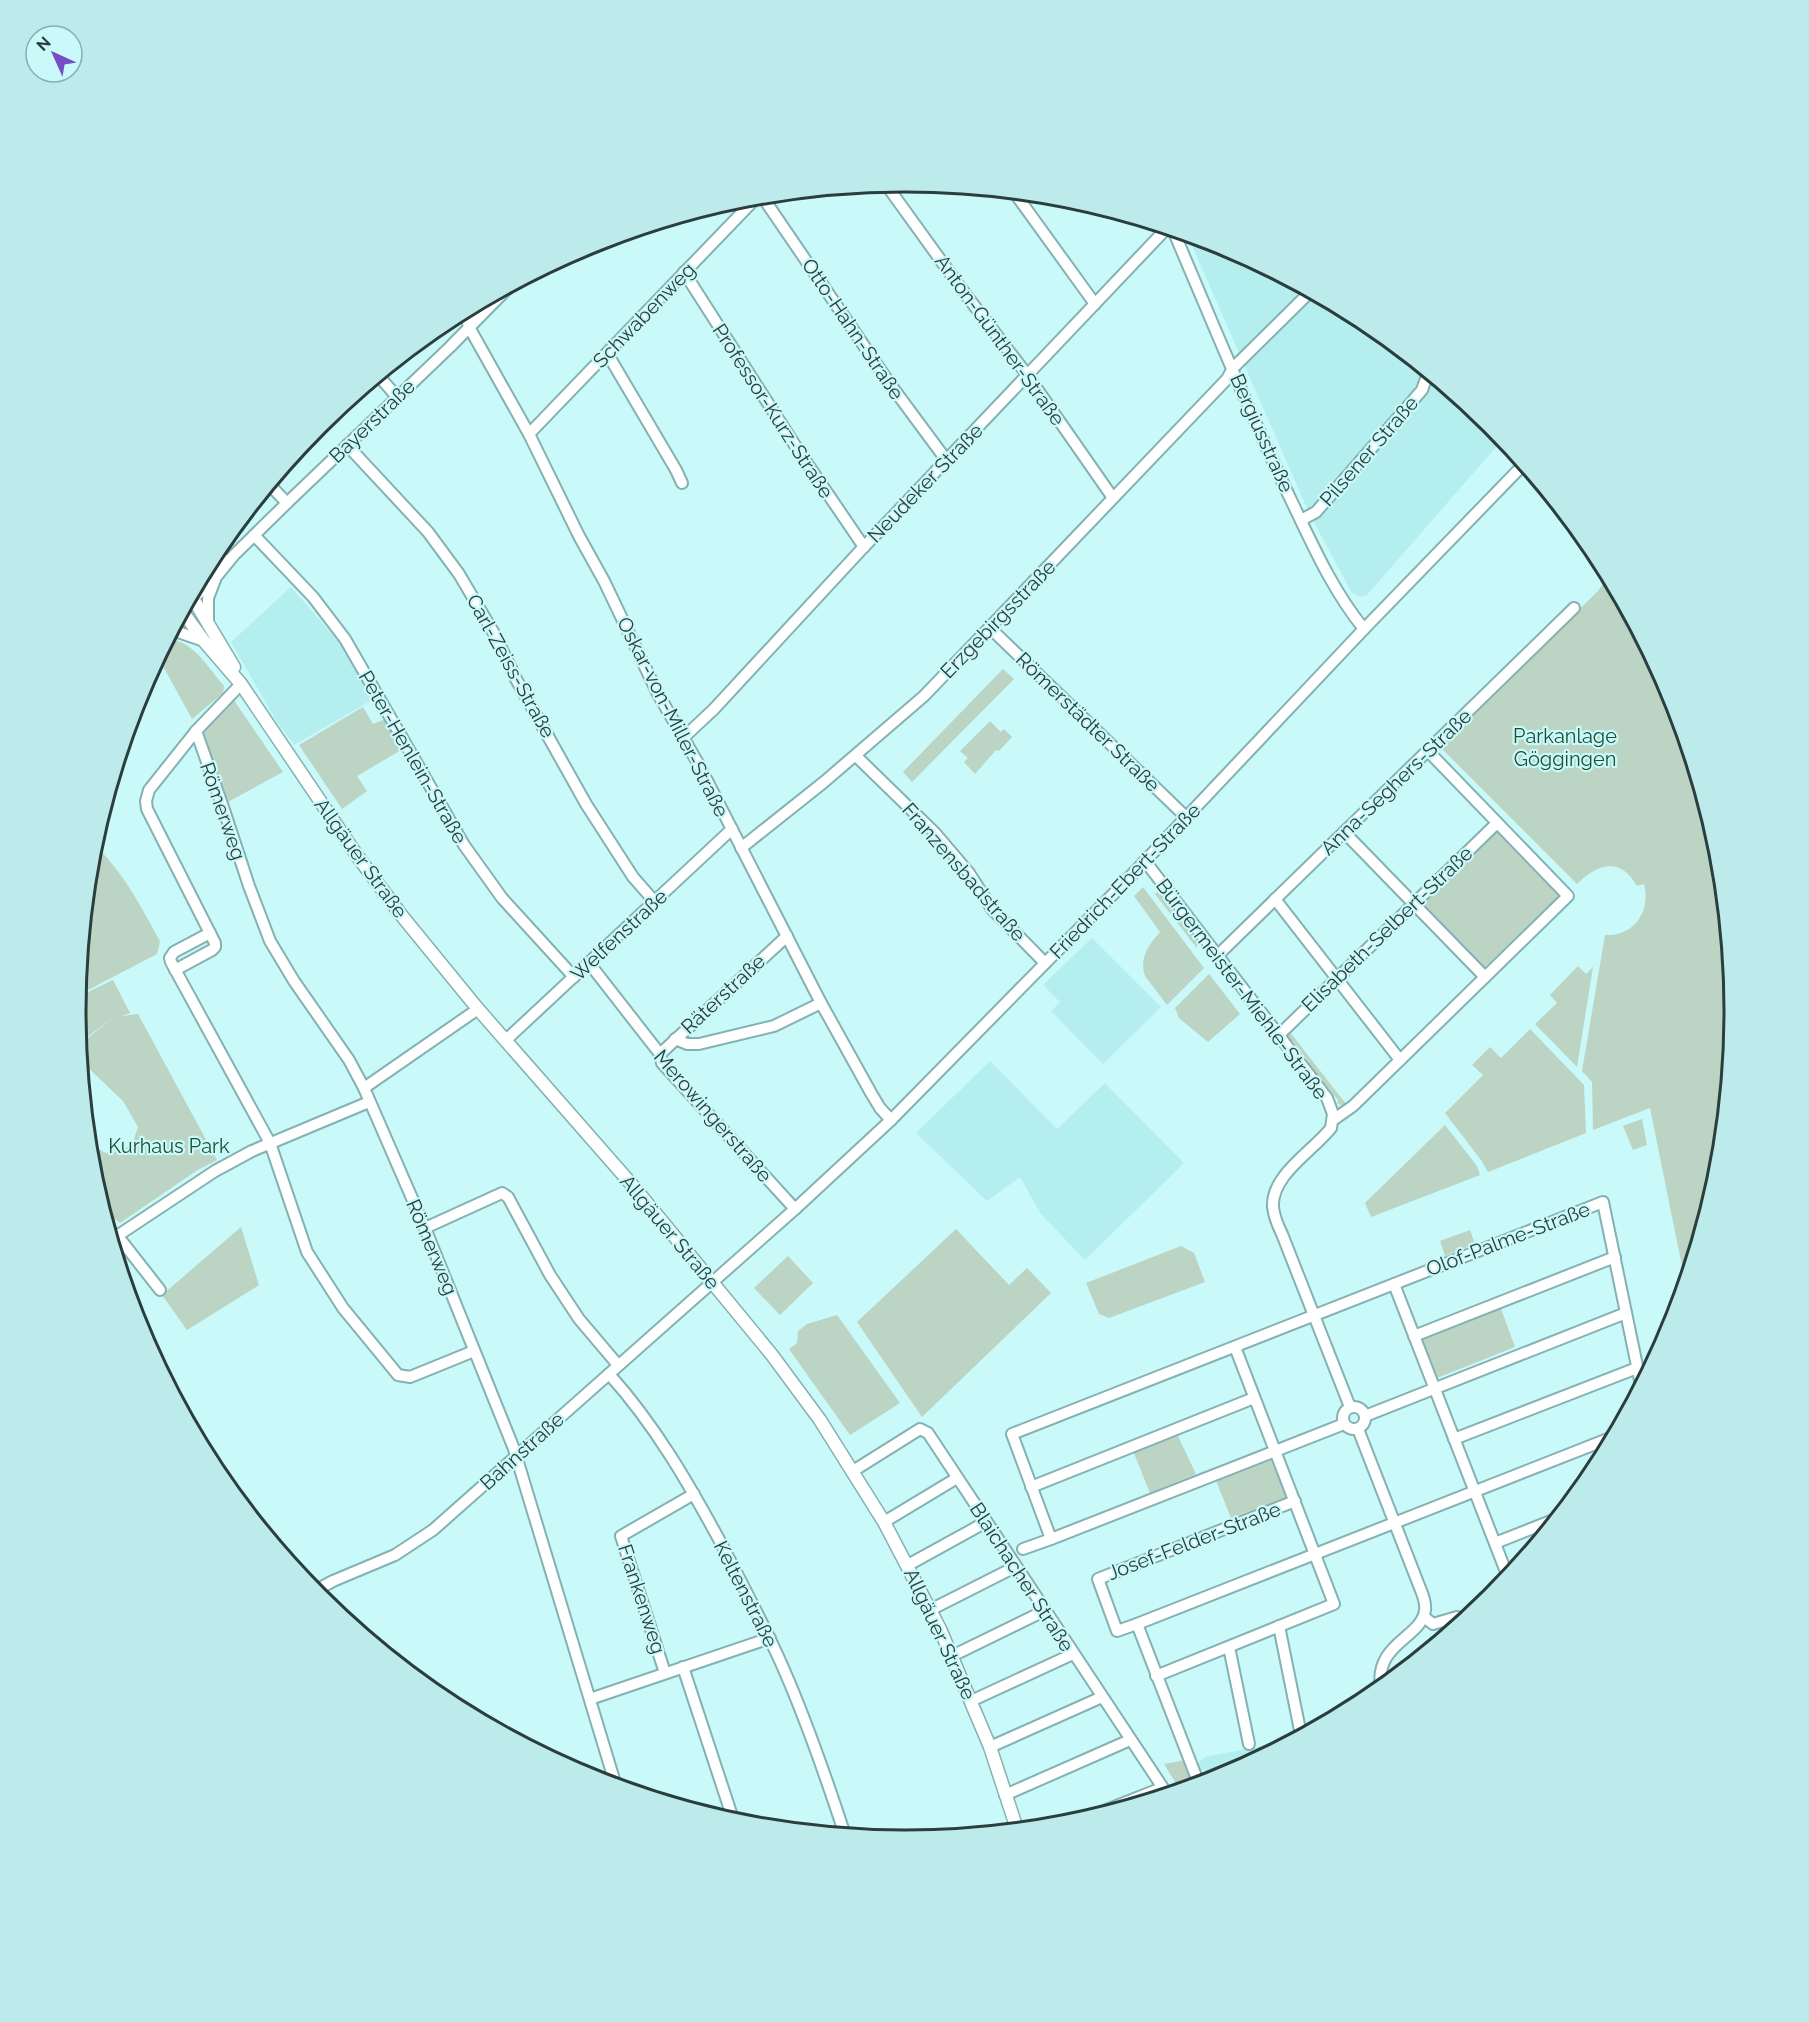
<svg xmlns="http://www.w3.org/2000/svg" width="1809" height="2022" font-family="Raleway,sans-serif">
<style>
.built{fill:#b4eeef}
.green{fill:#bbd4c4}
.lines{fill:none;stroke-linecap:round;stroke-linejoin:round}
.minor-tunnel{stroke:#aad4d4;stroke-width:10;stroke-dasharray:10 5;stroke-linecap:butt}
.minor-casing{stroke:#84b1b2;stroke-width:14}
.major-casing{stroke:#84b1b2;stroke-width:15}
.minor{stroke:#fff;stroke-width:10}
.major{stroke:#fff;stroke-width:12}
.labels{text-anchor:middle;stroke-width:4.5;stroke-linejoin:round;paint-order:stroke}
.street-label{font-size:20px;fill:#2b3e3e;stroke:#caf9fa}
.park-label{font-size:20px;fill:#194f34;stroke:#caf9fa}
.rim{fill:none;stroke:#2b3e3e;stroke-width:3}
</style>
<rect width="100%" height="100%" fill="#caf9fa"/>
<g class="built">
<polygon points="1187,234 1222,245 1366,321 1491,425 1503,439 1367,595 1360,597 1352,593 1310,515"/>
<polygon points="291,587 344,648 374,699 294,745 277,722 231,642"/>
<polygon points="1092,938 1161,1007 1103,1064 1051,1011 1060,1002 1043,985"/>
<polygon points="990,1061 1057,1129 1105,1083 1184,1163 1085,1260 1041,1214 1020,1177 987,1201 916,1133"/>
<polygon points="1292,1740 1222,1777 1207,1782 1208,1779 1205,1769 1198,1772 1197,1766 1199,1762 1205,1757"/>
</g>
<g class="green">
<path d="M1600 562 1671 694 1718 850 1734 1011 1718 1173 1685 1281 1650 1108 1593 1130 1592 1082 1582 1071 1605 935C1634 936 1651 912 1644 884L1637 886C1620 856 1597 864 1577 884L1439 746 1597 592 1608 578Z"/>
<path d="M174 640C196 645 210 670 224 686L223 693 192 719 158 657 164 645Z"/>
<polygon points="1003,669 1014,679 912,782 903,772"/>
<polygon points="233,699 283,772 226,803 201,732"/>
<polygon points="363,707 373,724 385,719 403,749 357,776 367,791 342,809 299,745"/>
<polygon points="990,721 1001,732 1004,729 1012,737 999,751 996,750 975,774 964,762 968,758 960,751"/>
<polygon points="1496,832 1502,833 1560,895 1483,969 1420,905 1491,834"/>
<path d="M93 844C122 869 141 907 160 941L157 954 88 990 78 980Z"/>
<path d="M1143 887 1204 968 1167 1005 1145 976C1139 957 1149 945 1160 932L1134 896Z"/>
<polygon points="1160,890 1199,940 1196,942 1198,946 1196,947 1155,894"/>
<polygon points="1578,966 1586,974 1593,967 1577,1067 1535,1024 1557,1003 1550,995"/>
<polygon points="1209,974 1240,1014 1208,1042 1179,1018 1175,1008"/>
<polygon points="113,980 130,1013 121,1016 138,1014 217,1160 196,1171 120,1223 102,1209 91,1172 88,1144 106,1153 119,1151 132,1145 138,1127 123,1101 80,1060 78,1046 114,1017 78,1044 75,1011 78,983 86,993"/>
<polygon points="1530,1029 1584,1085 1586,1133 1488,1172 1481,1160 1445,1113 1483,1075 1472,1065 1490,1047 1501,1058"/>
<polygon points="1289,1031 1346,1104 1342,1106 1337,1103 1338,1100 1321,1079 1318,1080 1308,1065 1309,1062 1293,1041 1290,1042 1285,1036"/>
<polygon points="1642,1119 1647,1145 1633,1150 1623,1126"/>
<polygon points="1445,1125 1477,1166 1480,1175 1371,1217 1365,1203"/>
<polygon points="241,1227 259,1285 187,1330 162,1295"/>
<polygon points="956,1229 1009,1285 1027,1268 1051,1293 922,1417 857,1322"/>
<polygon points="1470,1230 1475,1244 1445,1256 1440,1241"/>
<polygon points="1181,1246 1194,1253 1205,1282 1109,1318 1099,1314 1086,1283"/>
<polygon points="788,1256 813,1283 780,1315 754,1288"/>
<path d="M1500 1306 1515 1347 1437 1378 1433 1375C1428 1363 1416 1346 1427 1335Z"/>
<polygon points="837,1315 900,1403 850,1435 789,1349 797,1343 798,1331 807,1324"/>
<polygon points="1177,1434 1196,1474 1150,1493 1133,1451"/>
<polygon points="1268,1458 1275,1462 1287,1492 1287,1497 1231,1518 1215,1478"/>
<polygon points="1186,1760 1195,1785 1180,1790 1164,1764"/>
</g>
<g class="lines">
<polyline class="minor-tunnel" points="1457,1617 1474,1610"/>
<defs>
<g id="minor">
<polyline points="885,183 960,287 1028,376 1113,498"/>
<polyline points="1014,192 1095,304"/>
<polyline points="762,196 890,384 947,461"/>
<path d="M1173 230C1212 321 1249 413 1292 502 1313 546 1333 591 1364 629"/>
<polyline points="684,272 798,450 864,547"/>
<polyline points="465,310 469,327 529,434 579,536 604,581 658,694 699,765 821,1003 871,1093 880,1108 891,1120"/>
<polyline points="607,353 676,470 682,483"/>
<polyline points="378,375 397,397"/>
<polyline points="529,434 758,196"/>
<polyline points="347,445 428,532 459,574 495,635 516,679 586,804 633,877 655,902"/>
<polyline points="269,484 287,503"/>
<polyline points="1301,520 1316,512 1422,390 1428,373"/>
<polyline points="254,535 313,597 345,639 464,845 502,898 574,977"/>
<polyline points="202,574 226,560"/>
<polyline points="186,605 216,577 234,555 289,501 450,347 509,287"/>
<polyline points="208,625 208,598 215,580"/>
<polyline points="990,628 1186,817"/>
<polyline points="171,633 178,632 204,641"/>
<polyline points="196,731 224,810 249,886 270,941 294,981 349,1060 364,1088 425,1228 514,1449 616,1786"/>
<polyline points="683,738 714,709 860,551 1167,228"/>
<polyline points="856,756 935,833 969,873 992,909 1045,963"/>
<polyline points="1344,832 1485,977"/>
<polyline points="741,848 824,782 924,696 1227,379 1233,368 1310,292"/>
<path d="M1145 861 1327 1098 1333 1114 1331 1128C1313 1151 1271 1175 1273 1207 1274 1216 1278 1226 1282 1234L1350 1407"/>
<polyline points="1275,899 1400,1060"/>
<polyline points="210,933 174,952 170,958 171,962 270,1143 307,1252 343,1308 398,1375 410,1377 474,1351"/>
<polyline points="1217,956 1574,608"/>
<polyline points="589,963 660,1054 662,1063 795,1209"/>
<polyline points="175,970 212,950 215,947 215,943 147,809 146,801 149,790 196,731 241,684"/>
<polyline points="1278,1036 1497,823"/>
<polyline points="675,1039 687,1044 699,1044 774,1026 821,1003"/>
<polyline points="506,1040 732,829"/>
<polyline points="660,1054 787,936"/>
<polyline points="364,1088 478,1009"/>
<polyline points="1333,1120 1353,1106 1568,896 1428,751"/>
<polyline points="425,1228 502,1193 508,1197 550,1275 579,1319 618,1365"/>
<polyline points="117,1235 160,1290"/>
<polyline points="111,1240 215,1171 252,1151 369,1102"/>
<polyline points="1394,1284 1508,1577"/>
<polyline points="1414,1336 1615,1257"/>
<path d="M609 1374C655 1425 689 1484 722 1545 742 1584 763 1623 781 1663 806 1719 826 1777 845 1835"/>
<circle cx="1354" cy="1418" r="11"/>
<polyline points="1365,1416 1626,1313"/>
<polyline points="1344,1424 1051,1539 1012,1434 1603,1202 1641,1385"/>
<path d="M1358 1429 1420 1588C1423 1595 1426 1603 1425 1610 1422 1638 1374 1643 1381 1688"/>
<polyline points="1454,1439 1637,1368"/>
<polyline points="853,1471 920,1429 928,1433 1167,1794"/>
<polyline points="1031,1487 1254,1398"/>
<polyline points="884,1522 957,1478"/>
<polyline points="1495,1543 1556,1519"/>
<polyline points="1023,1549 1051,1539"/>
<polyline points="908,1565 986,1522"/>
<polyline points="313,1592 333,1581 395,1555 433,1530 795,1209 891,1120 1128,879 1364,629 1524,464"/>
<polyline points="930,1610 1015,1567"/>
<polyline points="1474,1610 1478,1608"/>
<polyline points="1424,1617 1433,1624 1457,1617"/>
<polyline points="1137,1624 1117,1631 1098,1579 1295,1501"/>
<polyline points="1279,1626 1301,1735"/>
<polyline points="1229,1647 1249,1744"/>
<polyline points="952,1656 1044,1611"/>
<polyline points="683,1667 734,1822"/>
<polyline points="665,1673 621,1536 694,1494"/>
<polyline points="1156,1676 1334,1604 1235,1347"/>
<polyline points="590,1699 770,1638"/>
<polyline points="971,1701 1073,1654"/>
<polyline points="990,1747 1102,1697"/>
<polyline points="1199,1784 1137,1624 1613,1437"/>
<polyline points="1005,1795 1130,1740"/>
<polyline points="1076,1822 1162,1788"/>
</g>
<g id="major">
<polyline points="191,595 234,667"/>
<polyline points="182,611 204,641 241,684 358,857 402,916 478,1009 633,1186 772,1355 820,1420 884,1522 940,1629 990,1747 1017,1829"/>
</g>
</defs>
<use href="#minor" class="minor-casing"/>
<use href="#major" class="major-casing"/>
<use href="#minor" class="minor"/>
<use href="#major" class="major"/>
</g>
<g class="labels">
<g class="street-label">
<text transform="translate(644 315) rotate(-46)" y="7">Schwabenweg</text>
<text transform="translate(853 329) rotate(56)" y="7">Otto-Hahn-Straße</text>
<text transform="translate(1000 340) rotate(54)" y="7">Anton-Günther-Straße</text>
<text transform="translate(773 411) rotate(57)" y="7">Professor-Kurz-Straße</text>
<text transform="translate(372 421) rotate(-44)" y="7">Bayerstraße</text>
<text transform="translate(1262 433) rotate(66)" y="7">Bergiusstraße</text>
<text transform="translate(1369 451) rotate(-49)" y="7">Pilsener Straße</text>
<text transform="translate(925 483) rotate(-46)" y="7">Neudeker Straße</text>
<text transform="translate(998 619) rotate(-46)" y="7">Erzgebirgsstraße</text>
<text transform="translate(511 666) rotate(61)" y="7">Carl-Zeiss-Straße</text>
<text transform="translate(673 717) rotate(63)" y="7">Oskar-von-Miller-Straße</text>
<text transform="translate(1088 722) rotate(44)" y="7">Römerstädter Straße</text>
<text transform="translate(413 757) rotate(60)" y="7">Peter-Henlein-Straße</text>
<text transform="translate(1396 782) rotate(-44)" y="7">Anna-Seghers-Straße</text>
<text transform="translate(223 811) rotate(71)" y="7">Römerweg</text>
<text transform="translate(361 858) rotate(54)" y="7">Allgäuer Straße</text>
<text transform="translate(964 872) rotate(49)" y="7">Franzensbadstraße</text>
<text transform="translate(1125 881) rotate(-46)" y="7">Friedrich-Ebert-Straße</text>
<text transform="translate(1387 929) rotate(-44)" y="7">Elisabeth-Selbert-Straße</text>
<text transform="translate(619 935) rotate(-43)" y="7">Welfenstraße</text>
<text transform="translate(1242 989) rotate(53)" y="7">Bürgermeister-Miehle-Straße</text>
<text transform="translate(723 994) rotate(-43)" y="7">Räterstraße</text>
<text transform="translate(713 1116) rotate(49)" y="7">Merowingerstraße</text>
<text transform="translate(670 1232) rotate(50)" y="7">Allgäuer Straße</text>
<text transform="translate(1508 1239) rotate(-21)" y="7">Olof-Palme-Straße</text>
<text transform="translate(432 1247) rotate(67)" y="7">Römerweg</text>
<text transform="translate(522 1451) rotate(-42)" y="7">Bahnstraße</text>
<text transform="translate(1194 1541) rotate(-21)" y="7">Josef-Felder-Straße</text>
<text transform="translate(1022 1577) rotate(57)" y="7">Blaichacher Straße</text>
<text transform="translate(746 1594) rotate(63)" y="7">Keltenstraße</text>
<text transform="translate(642 1599) rotate(72)" y="7">Frankenweg</text>
<text transform="translate(940 1634) rotate(65)" y="7">Allgäuer Straße</text>
</g>
<g class="park-label">
<text x="1565" y="743">Parkanlage<tspan x="1565" dy="23">Göggingen</tspan></text>
<text x="169" y="1153">Kurhaus Park</text>
</g>
</g>
<path d="M0 0H1809V2022H0ZM86 1011a819 819 0 1 1 1638 0a819 819 0 1 1-1638 0Z" fill="#bdeaeb" fill-rule="evenodd"/>
<path class="rim" d="M86 1011a819 819 0 1 1 1638 0a819 819 0 1 1-1638 0Z"/>
<g transform="translate(54 54) rotate(315)"><circle r="28" fill="#caf9fa" stroke="#8aaeaf" stroke-width="1.5"/>
<path d="M0-4.5L10 22L0 15L-10 22Z" fill="#754dc6"/>
<text y="-9" font-size="16" font-weight="bold" text-anchor="middle" fill="#2b3e3e">N</text>
</g>
</svg>
